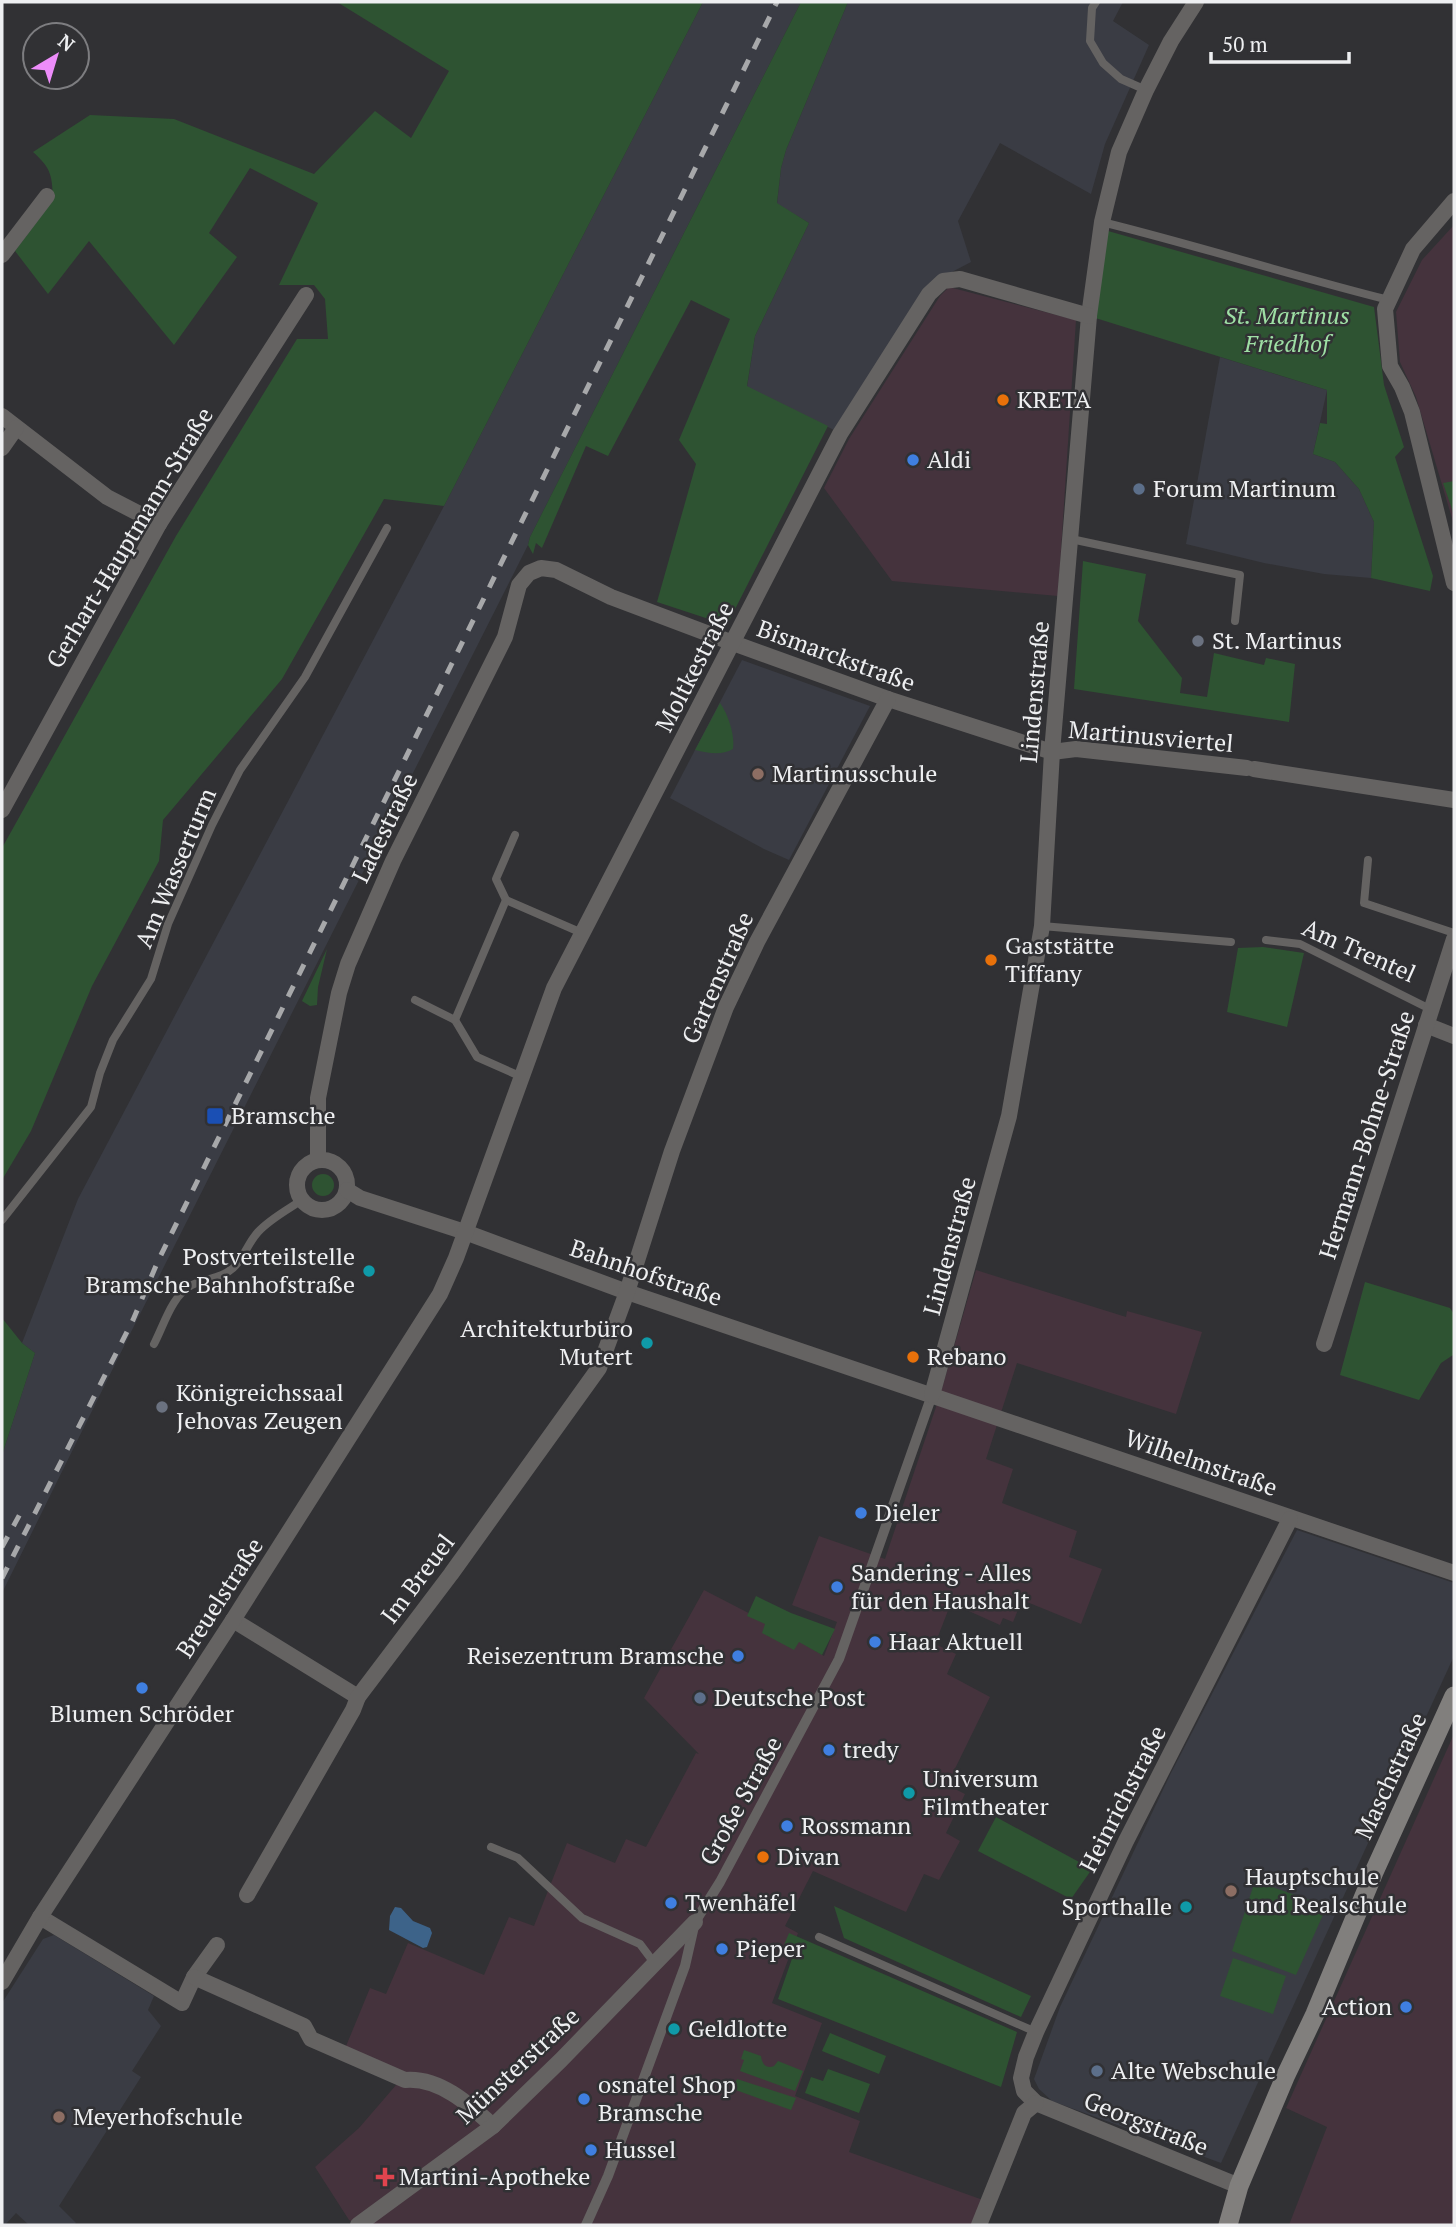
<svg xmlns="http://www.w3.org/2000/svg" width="1456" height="2227" font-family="'PT Serif',serif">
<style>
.commercial{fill:#45333d}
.built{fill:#3a3c44}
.green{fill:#2e5332}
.water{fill:#3d6389}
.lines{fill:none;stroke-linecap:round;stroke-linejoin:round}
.service{stroke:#656362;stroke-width:8}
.pedestrian{stroke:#656362;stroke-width:10}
.minor{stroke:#656362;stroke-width:16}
.secondary{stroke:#817f7d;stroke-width:19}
.rail{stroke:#a7a8aa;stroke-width:5;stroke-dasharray:12 12;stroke-linecap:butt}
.food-dot{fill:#e8710a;stroke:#313134;stroke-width:2.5}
.shop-dot{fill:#3f7fe0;stroke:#313134;stroke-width:2.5}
.service-dot{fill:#5c6f8a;stroke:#313134;stroke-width:2.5}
.worship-dot{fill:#6b7280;stroke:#313134;stroke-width:2.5}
.education-dot{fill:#8d6e63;stroke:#313134;stroke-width:2.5}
.transit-dot{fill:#1a4fb4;stroke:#313134;stroke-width:2.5}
.culture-dot{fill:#0f9aa8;stroke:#313134;stroke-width:2.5}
.health-dot{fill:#e0444e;stroke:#313134;stroke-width:2.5}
.labels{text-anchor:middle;stroke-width:5;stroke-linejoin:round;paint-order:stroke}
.park-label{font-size:24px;font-style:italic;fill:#9edfa4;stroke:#313134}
.poi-label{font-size:24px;fill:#eeeff1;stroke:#313134;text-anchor:start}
.street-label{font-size:24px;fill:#eeeff1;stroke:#313134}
</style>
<rect width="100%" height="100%" fill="#313134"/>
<g class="commercial">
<polygon points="1454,225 1454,525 1416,397 1400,362 1396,312 1422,260"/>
<polygon points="949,287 1076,320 1058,596 892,581 824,488 849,439 940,296"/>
<polygon points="976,1270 1126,1317 1127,1311 1202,1332 1176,1414 1017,1363 986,1459 1013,1469 1002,1503 1077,1531 1069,1557 1102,1569 1081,1624 1022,1600 1013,1622 1003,1618 1000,1625 951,1603 935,1644 956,1654 947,1674 990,1697 947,1785 965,1794 946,1833 960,1841 939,1880 924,1874 906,1912 813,1871 785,1926 798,1933 772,2003 822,2023 795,2096 860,2121 849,2152 983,2200 974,2225 358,2225 349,2220 315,2167 359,2128 403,2077 344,2051 370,1988 386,1994 408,1943 484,1975 509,1917 534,1926 567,1843 615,1863 626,1839 646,1847 696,1753 699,1754 644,1698 704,1590 768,1623 824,1656 837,1622 792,1605 819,1536 885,1559 941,1392"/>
<polygon points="1454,1734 1454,2225 1289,2225 1327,2127 1286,2108"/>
</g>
<g class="built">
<polygon points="703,2 801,2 530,537 528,545 131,1332 2,1593 2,1455 35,1353 22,1343 78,1199 444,506"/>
<polygon points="848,2 1123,2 1113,21 1149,45 1105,144 1091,194 1000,143 958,221 971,262 929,284 834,430 747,387 755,336 809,223 777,204 781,168 786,150"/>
<polygon points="1220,357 1327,390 1313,454 1335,462 1359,489 1374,522 1371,578 1324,574 1264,563 1186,544"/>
<polygon points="742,660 870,706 789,860 764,849 670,798"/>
<polygon points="1297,1530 1454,1583 1454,1656 1221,2163 1052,2101 1039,2089 1034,2079 1060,2007 1170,1775"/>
<polygon points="54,1935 154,1996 148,2010 161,2026 132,2071 141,2077 59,2206 76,2223 74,2225 29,2225 16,2213 5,2225 2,2225 2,2003 43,1939"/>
</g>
<g class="green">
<path d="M337 2H703L444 506 384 499 282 679 163 820 159 861 92 986 31 1131 2 1180V848L176 536 297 339H328L325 299 314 285H279L318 203 250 168 209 233 237 257 174 345 89 241 48 294 15 251 53 200C52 176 52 169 33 152L90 115 174 119 314 174 375 111 411 138 449 71Z"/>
<polygon points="801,2 848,2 786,150 781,168 777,203 809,223 755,336 747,386 828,426 727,625 657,602 696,464 679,440 730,319 691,300 608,456 586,446 542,548 536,543 533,554 528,545 530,537"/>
<polygon points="1101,229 1374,307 1384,385 1404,447 1395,457 1433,576 1430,591 1371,578 1374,522 1359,489 1335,462 1313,454 1320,423 1327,424 1327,390 1089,316"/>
<polygon points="1454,481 1454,515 1443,483"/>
<polygon points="1083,561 1146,574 1138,621 1182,678 1180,693 1207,697 1214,653 1264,665 1266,658 1295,664 1289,722 1074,689"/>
<path d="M720 703C728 714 735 735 733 749 721 756 708 753 695 750Z"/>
<polygon points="1263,947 1304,953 1287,1027 1227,1012 1238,948"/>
<polygon points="327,949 318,987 317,1005 310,1006 302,1001"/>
<circle cx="323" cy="1185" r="11"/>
<polygon points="1365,1282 1450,1308 1454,1314 1453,1355 1441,1363 1419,1400 1340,1375"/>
<polygon points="2,1318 22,1343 35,1353 2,1455"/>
<polygon points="756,1596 791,1613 835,1629 822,1655 799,1642 794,1650 762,1633 765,1624 747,1616"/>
<polygon points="996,1817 1092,1869 1071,1899 978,1851"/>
<polygon points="1255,1881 1327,1906 1296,1975 1232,1951"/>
<polygon points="834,1906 1031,1996 1021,2017 844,1938"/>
<polygon points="789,1933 1017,2032 1001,2087 778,1999 795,1950 784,1945"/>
<polygon points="1233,1958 1286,1976 1273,2014 1220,1996"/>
<polygon points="830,2033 886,2056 879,2074 822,2051"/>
<path d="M744 2050 761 2056C762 2064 766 2069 774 2066L778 2061 803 2071 795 2091 740 2071 744 2060 741 2059Z"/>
<polygon points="828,2069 870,2084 859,2113 805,2093 811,2077 823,2081"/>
<polygon points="737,2079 796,2098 791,2110 733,2089"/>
</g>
<polygon class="water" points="395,1907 401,1908 413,1921 430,1928 432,1933 427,1947 423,1948 389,1930 390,1916"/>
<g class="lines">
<g class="service">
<polyline points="1096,2 1092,8 1090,41 1103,63 1121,79 1146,90"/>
<path d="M1102 222C1199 246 1293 276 1389 300"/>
<polyline points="1071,539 1240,575 1235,621"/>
<polyline points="1368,860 1364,903 1454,933"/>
<polyline points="506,900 496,879 515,835"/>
<polyline points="1042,926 1231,942"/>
<polyline points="1266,940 1300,944 1432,1010"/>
<polyline points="415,1000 455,1020 477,1057 522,1077"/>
<polyline points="455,1020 506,900 582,933"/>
<polyline points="2,1220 91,1107 100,1073 113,1040 151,979 168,924 212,825 240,770 305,677 387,528"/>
<path d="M154 1344C164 1325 172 1295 192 1285 206 1278 221 1279 233 1268 243 1259 248 1243 258 1232 270 1219 287 1210 302 1200"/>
<polyline points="491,1847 518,1858 582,1918 640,1944 655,1964"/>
<polyline points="819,1937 1036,2032"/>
</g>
<polyline class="pedestrian" points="586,2225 608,2176 685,1966 695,1922 720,1882 839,1659 932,1395"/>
<g class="minor">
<polyline points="1454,201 1413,249 1385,309 1390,366 1402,387 1412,412 1454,583"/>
<polyline points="2,255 47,196"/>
<polyline points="2,416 107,497 159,524"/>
<polyline points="2,448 16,428"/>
<polyline points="1254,769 1454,800"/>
<polyline points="2,810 159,524 306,295"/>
<polyline points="1426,1025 1454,1036"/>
<circle cx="322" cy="1185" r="25"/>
<polyline points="318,1160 318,1098 339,993 348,964 393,861 505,637 519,585 529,573 541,568 556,570 611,597 733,643 888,699 1052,752 1076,749 1247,768"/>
<polyline points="347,1190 360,1198 465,1232 627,1292 1454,1573"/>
<polyline points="1324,1344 1454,939"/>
<polyline points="932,1395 1009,1116 1042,926 1052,752 1089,316 1102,222 1119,152 1146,90 1171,41 1196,2"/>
<polyline points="233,1620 358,1697"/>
<polyline points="247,1895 353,1710 358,1697 451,1574 599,1368 627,1292 672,1151 726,1007 757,942 888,699"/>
<polyline points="40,1917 182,2003 194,1977 217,1945"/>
<path d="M194 1977 304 2026 311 2039 405 2080C439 2077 469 2104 493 2126"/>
<polyline points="2,1982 40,1917 233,1620 440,1294 456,1258 554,988 840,434 929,294 943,281 960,279 1089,316"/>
<polyline points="1239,2186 1036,2103 1024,2091 1021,2078 1026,2057 1036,2032 1126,1841 1290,1519"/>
<polyline points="358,2225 493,2126 561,2060 695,1922"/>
<polyline points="979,2225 1024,2113 1036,2103"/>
</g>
<polyline class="secondary" points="1228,2225 1239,2186 1285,2077 1315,2014 1374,1872 1454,1696"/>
<g class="rail">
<polyline points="2,1547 20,1514"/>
<polyline points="2,1578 133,1320 158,1261 258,1058 777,2"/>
</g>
</g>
<g class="food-dot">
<circle cx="1003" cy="400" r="7"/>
<circle cx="991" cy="960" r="7"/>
<circle cx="913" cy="1357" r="7"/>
<circle cx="763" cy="1857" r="7"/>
</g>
<g class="shop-dot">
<circle cx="913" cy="460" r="7"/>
<circle cx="861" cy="1513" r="7"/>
<circle cx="837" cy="1587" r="7"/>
<circle cx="875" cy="1642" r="7"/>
<circle cx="738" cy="1656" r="7"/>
<circle cx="142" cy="1688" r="7"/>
<circle cx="829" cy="1750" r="7"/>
<circle cx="787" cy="1826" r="7"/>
<circle cx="671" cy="1903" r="7"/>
<circle cx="722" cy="1949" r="7"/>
<circle cx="1406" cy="2007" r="7"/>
<circle cx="584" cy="2099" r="7"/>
<circle cx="591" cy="2150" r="7"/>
</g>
<g class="service-dot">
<circle cx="1139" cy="489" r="7"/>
<circle cx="700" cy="1698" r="7"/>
<circle cx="1097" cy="2071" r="7"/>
</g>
<g class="worship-dot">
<circle cx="1198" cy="641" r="7"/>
<circle cx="162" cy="1407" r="7"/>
</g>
<g class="education-dot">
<circle cx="758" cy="774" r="7"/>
<circle cx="1231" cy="1891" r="7"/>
<circle cx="59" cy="2117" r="7"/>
</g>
<rect class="transit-dot" x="206" y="1107" width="18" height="18" rx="3.5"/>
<g class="culture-dot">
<circle cx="369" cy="1271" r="7"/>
<circle cx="647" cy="1343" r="7"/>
<circle cx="909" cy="1793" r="7"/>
<circle cx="1186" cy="1907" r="7"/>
<circle cx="674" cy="2029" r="7"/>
</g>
<path class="health-dot" d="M381.5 2166.5h7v7h7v7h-7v7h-7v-7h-7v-7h7z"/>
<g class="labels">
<g class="park-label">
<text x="1287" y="324">St. Martinus<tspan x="1287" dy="28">Friedhof</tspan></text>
</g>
<g class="poi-label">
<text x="1017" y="408">KRETA</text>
<text x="927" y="468">Aldi</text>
<text x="1153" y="497">Forum Martinum</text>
<text x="1212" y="649">St. Martinus</text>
<text x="772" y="782">Martinusschule</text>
<text x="1005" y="954">Gaststätte<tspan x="1005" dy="28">Tiffany</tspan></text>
<text x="231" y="1124">Bramsche</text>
<text x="355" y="1265" text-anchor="end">Postverteilstelle<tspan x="355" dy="28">Bramsche Bahnhofstraße</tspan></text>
<text x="633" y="1337" text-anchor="end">Architekturbüro<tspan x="633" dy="28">Mutert</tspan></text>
<text x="927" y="1365">Rebano</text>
<text x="176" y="1401">Königreichssaal<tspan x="176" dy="28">Jehovas Zeugen</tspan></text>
<text x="875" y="1521">Dieler</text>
<text x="851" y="1581">Sandering - Alles<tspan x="851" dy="28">für den Haushalt</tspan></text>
<text x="889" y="1650">Haar Aktuell</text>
<text x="724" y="1664" text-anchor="end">Reisezentrum Bramsche</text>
<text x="714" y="1706">Deutsche Post</text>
<text x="142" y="1722" text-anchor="middle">Blumen Schröder</text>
<text x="843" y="1758">tredy</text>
<text x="923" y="1787">Universum<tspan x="923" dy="28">Filmtheater</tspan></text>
<text x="801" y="1834">Rossmann</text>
<text x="777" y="1865">Divan</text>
<text x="1245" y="1885">Hauptschule<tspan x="1245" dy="28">und Realschule</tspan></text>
<text x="685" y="1911">Twenhäfel</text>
<text x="1172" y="1915" text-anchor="end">Sporthalle</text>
<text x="736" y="1957">Pieper</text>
<text x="1392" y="2015" text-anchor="end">Action</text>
<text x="688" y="2037">Geldlotte</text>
<text x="1111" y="2079">Alte Webschule</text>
<text x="598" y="2093">osnatel Shop<tspan x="598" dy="28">Bramsche</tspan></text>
<text x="73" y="2125">Meyerhofschule</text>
<text x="605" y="2158">Hussel</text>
<text x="399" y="2185">Martini-Apotheke</text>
</g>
<g class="street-label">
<text transform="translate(130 538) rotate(-59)" y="8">Gerhart-Hauptmann-Straße</text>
<text transform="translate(836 656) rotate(20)" y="8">Bismarckstraße</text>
<text transform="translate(695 667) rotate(-63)" y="8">Moltkestraße</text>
<text transform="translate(1035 692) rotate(-85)" y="8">Lindenstraße</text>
<text transform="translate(1151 737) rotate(5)" y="8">Martinusviertel</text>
<text transform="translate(385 828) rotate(-64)" y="8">Ladestraße</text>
<text transform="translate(176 868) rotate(-67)" y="8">Am Wasserturm</text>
<text transform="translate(1359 951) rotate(24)" y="8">Am Trentel</text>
<text transform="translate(718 978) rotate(-66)" y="8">Gartenstraße</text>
<text transform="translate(1367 1135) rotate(-72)" y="8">Hermann-Bohne-Straße</text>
<text transform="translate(950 1246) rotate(-75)" y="8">Lindenstraße</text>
<text transform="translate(646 1273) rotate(19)" y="8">Bahnhofstraße</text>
<text transform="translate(1201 1463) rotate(19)" y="8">Wilhelmstraße</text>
<text transform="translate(418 1579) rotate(-53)" y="8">Im Breuel</text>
<text transform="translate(220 1598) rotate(-57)" y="8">Breuelstraße</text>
<text transform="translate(1391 1776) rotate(-65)" y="8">Maschstraße</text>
<text transform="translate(1123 1799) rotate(-63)" y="8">Heinrichstraße</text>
<text transform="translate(741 1801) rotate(-61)" y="8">Große Straße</text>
<text transform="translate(518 2066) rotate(-43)" y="8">Münsterstraße</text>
<text transform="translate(1146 2124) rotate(22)" y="8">Georgstraße</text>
</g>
</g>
<rect width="1456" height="2227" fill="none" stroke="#eeeff1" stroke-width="7"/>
<g transform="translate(56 56) rotate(38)"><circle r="33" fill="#313134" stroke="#7d7d80" stroke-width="2"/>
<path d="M0-5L12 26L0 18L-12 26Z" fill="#ed8cfa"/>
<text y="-10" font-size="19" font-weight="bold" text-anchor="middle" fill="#eeeff1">N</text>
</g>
<path d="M1211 52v10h138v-10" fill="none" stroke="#eeeff1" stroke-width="3.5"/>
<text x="1222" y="52" font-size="21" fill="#eeeff1" stroke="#313134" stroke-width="5" paint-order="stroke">50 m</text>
</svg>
